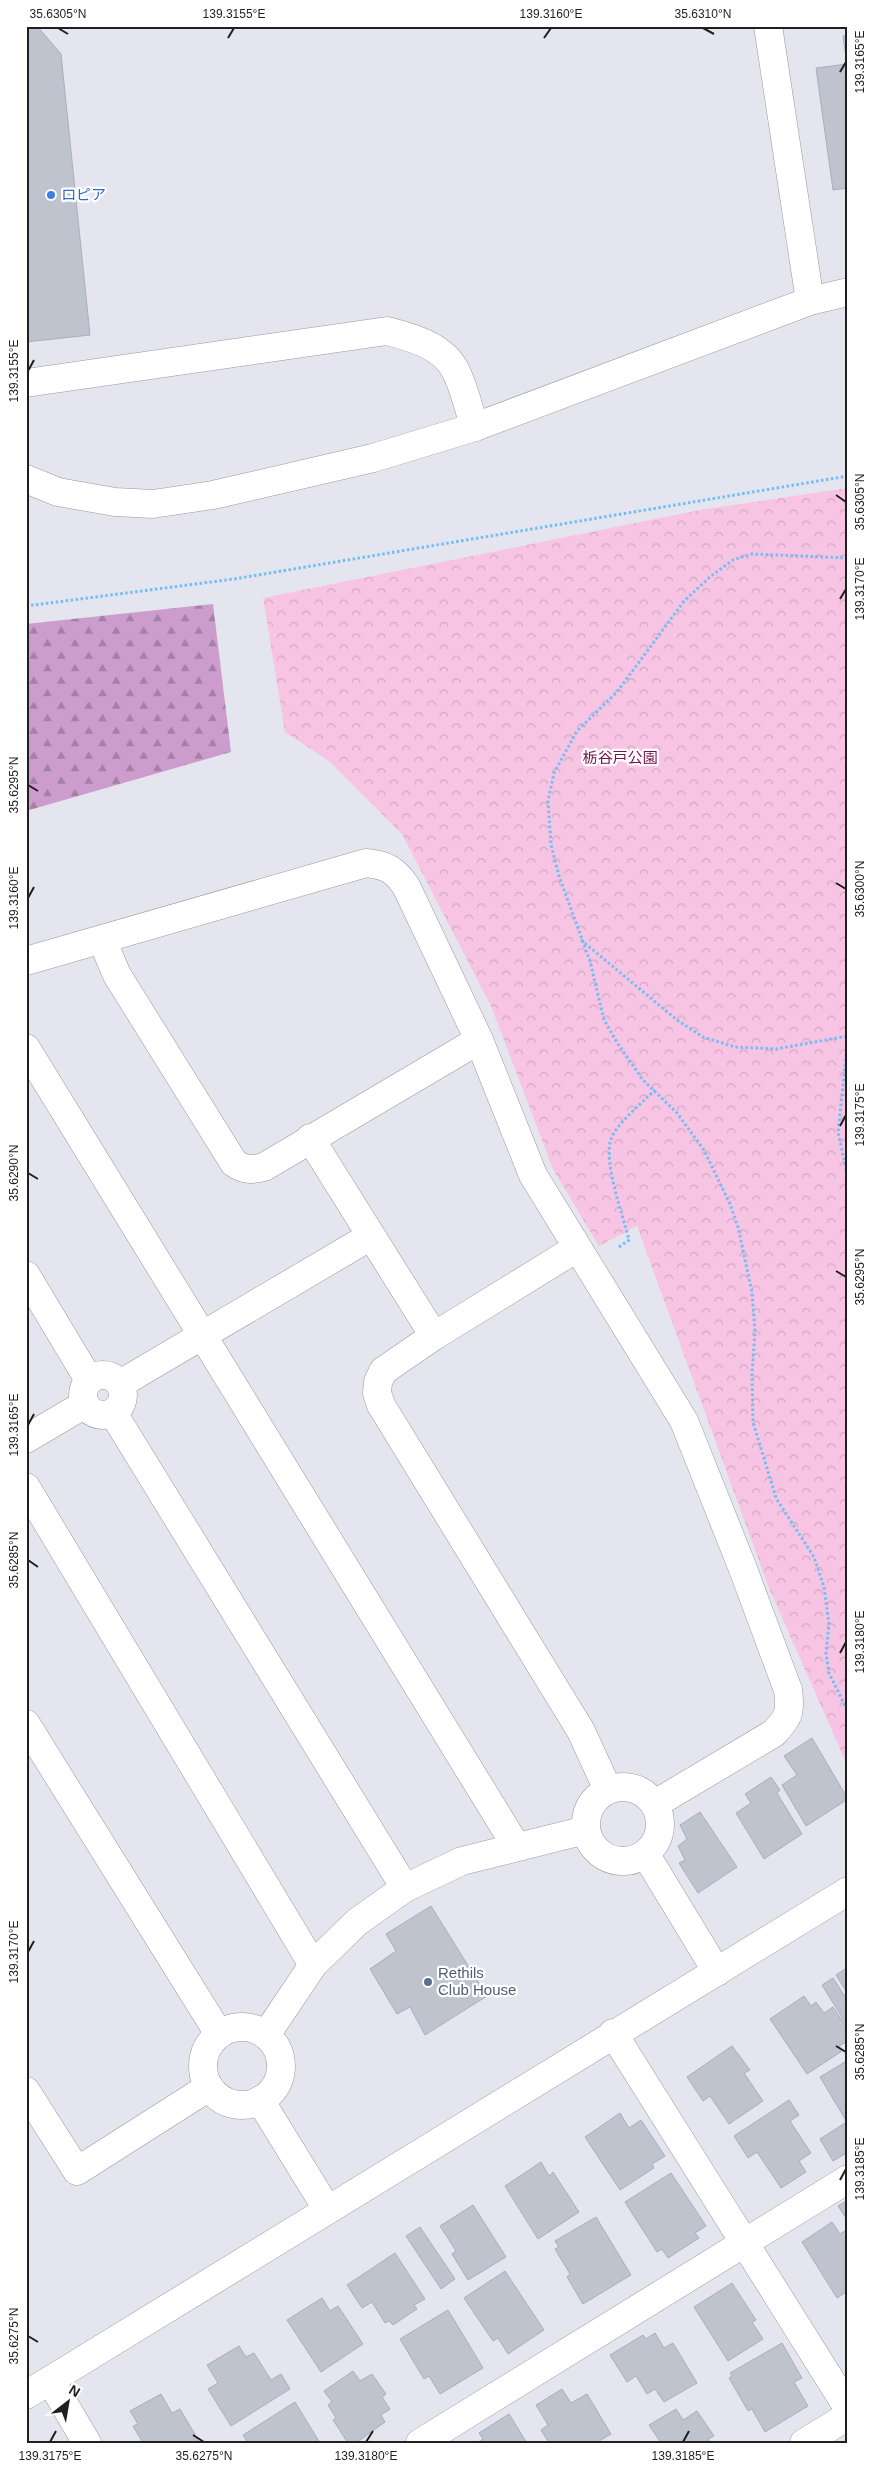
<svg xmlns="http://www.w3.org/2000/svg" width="874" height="2469" font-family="Arial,'Noto Sans JP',sans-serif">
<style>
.forest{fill:url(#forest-firs)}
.park{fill:url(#park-crowns)}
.building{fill:#bfc3ce;stroke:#a8aec0}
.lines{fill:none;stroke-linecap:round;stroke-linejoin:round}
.minor-casing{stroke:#999;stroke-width:29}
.tertiary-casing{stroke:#999;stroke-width:29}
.path{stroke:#72bef4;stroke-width:3;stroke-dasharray:2.5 2.5;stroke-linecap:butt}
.minor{stroke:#fff;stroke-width:28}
.tertiary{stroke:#fff;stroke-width:28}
.ticks{fill:none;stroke:#1f1f1f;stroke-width:2}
.shop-dot{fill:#3f7fe0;stroke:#fff;stroke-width:2}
.service-dot{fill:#5c6f8a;stroke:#fff;stroke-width:2}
.labels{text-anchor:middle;stroke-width:4.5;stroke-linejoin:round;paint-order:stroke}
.shop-label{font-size:15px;fill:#366cbe;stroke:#fff;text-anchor:start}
.park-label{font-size:15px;fill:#79104f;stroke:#fff}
.service-label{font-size:15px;fill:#4e5e75;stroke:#fff;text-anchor:start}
.neatline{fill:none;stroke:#1f1f1f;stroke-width:2}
.ticks-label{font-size:12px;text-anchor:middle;fill:#1f1f1f}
</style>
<defs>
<pattern id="forest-firs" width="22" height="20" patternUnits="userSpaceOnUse" patternTransform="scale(1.25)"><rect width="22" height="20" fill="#cc9ccc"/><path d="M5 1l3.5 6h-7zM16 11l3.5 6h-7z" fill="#a57fa5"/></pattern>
<pattern id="park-crowns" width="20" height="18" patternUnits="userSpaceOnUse" patternTransform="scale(1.25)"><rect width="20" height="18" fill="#f7c4e3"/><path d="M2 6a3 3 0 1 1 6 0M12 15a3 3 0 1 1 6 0" fill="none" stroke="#d3a8c2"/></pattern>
</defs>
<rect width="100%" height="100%" fill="#e5e5ef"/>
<polygon class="forest" points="213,604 231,752 26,811 26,624"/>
<polygon class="park" points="848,488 848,1767 769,1588 637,1226 599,1246 553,1169 491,1006 402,834 329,761 285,732 263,598 700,510"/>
<g class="building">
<polygon points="26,26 37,26 61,54 90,335 26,342"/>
<polygon points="848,35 848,188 833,190 816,68 847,64 843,36"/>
<polygon points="812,1738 848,1799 806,1826 782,1785 797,1775 784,1756"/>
<polygon points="771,1777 780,1790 777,1793 802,1834 764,1859 736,1813 751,1803 745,1794"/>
<polygon points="700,1812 737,1867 698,1893 679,1863 685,1860 678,1846 687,1839 680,1825"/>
<polygon points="431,1906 487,1996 425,2035 410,2007 397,2014 370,1969 396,1951 386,1934"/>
<polygon points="848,1967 848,1994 836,1975"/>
<polygon points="833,1978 848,2001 848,2027 822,1985"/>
<polygon points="804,1996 811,2006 816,2002 824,2013 833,2007 848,2029 848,2041 839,2046 842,2051 807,2074 770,2019"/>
<polygon points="732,2046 750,2070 744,2073 763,2101 729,2124 710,2096 703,2101 687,2077"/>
<polygon points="848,2060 848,2124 820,2077"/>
<polygon points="789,2100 799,2115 790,2121 811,2153 799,2161 806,2172 781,2188 757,2152 748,2158 734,2136"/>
<polygon points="620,2113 629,2128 641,2120 665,2156 652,2164 654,2168 620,2190 585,2137"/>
<polygon points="845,2123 848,2127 848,2152 833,2161 820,2139"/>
<polygon points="541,2162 549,2176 553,2172 579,2212 538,2239 505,2186"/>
<polygon points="671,2173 706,2226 695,2233 699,2238 668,2258 662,2249 657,2252 625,2202"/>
<polygon points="848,2200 848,2221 838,2206"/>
<polygon points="473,2205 506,2257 468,2280 452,2254 456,2251 440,2226"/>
<polygon points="596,2217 631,2275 583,2304 567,2277 570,2274 555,2249 559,2247 555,2241"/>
<polygon points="832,2222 840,2234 848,2229 848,2291 837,2298 802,2242"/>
<polygon points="420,2227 455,2279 441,2289 406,2236"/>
<polygon points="395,2253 425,2299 414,2305 417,2309 393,2325 389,2321 385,2323 372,2302 362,2308 347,2285"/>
<polygon points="505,2271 544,2330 508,2354 498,2338 493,2341 464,2298"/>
<polygon points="732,2283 756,2320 752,2322 763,2339 728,2361 694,2307"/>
<polygon points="322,2298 330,2311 338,2306 363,2344 321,2372 287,2320"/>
<polygon points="448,2310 483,2368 440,2394 429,2376 424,2379 400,2339"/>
<polygon points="655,2333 664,2348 673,2343 697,2383 664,2402 655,2389 647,2394 636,2376 627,2382 610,2355 643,2335 646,2339"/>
<polygon points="782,2343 802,2378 794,2382 808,2406 765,2432 752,2409 748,2411 729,2378 732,2376 730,2373"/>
<polygon points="239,2346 246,2357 254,2353 271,2380 281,2374 290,2389 231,2426 208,2389 218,2383 207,2365"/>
<polygon points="353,2371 360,2381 372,2374 386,2394 382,2397 390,2409 381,2415 385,2422 356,2443 348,2443 333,2420 336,2418 328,2405 332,2402 324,2391"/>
<polygon points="562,2389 571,2403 587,2394 611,2434 596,2443 549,2443 541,2430 548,2425 536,2405"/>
<polygon points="161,2394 172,2413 180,2409 200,2443 143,2443 133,2426 138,2424 130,2411"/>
<polygon points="295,2402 320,2443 248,2443 243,2435"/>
<polygon points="676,2409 683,2420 697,2411 714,2436 708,2439 711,2443 661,2443 649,2425"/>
<polygon points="509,2414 527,2443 477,2443 483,2439 479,2433"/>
</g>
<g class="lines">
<defs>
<g id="minor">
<polyline points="768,26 810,301"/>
<path d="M26 383 387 331C410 337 441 345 454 368 464 385 468 408 475 427"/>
<path d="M102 940 117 975 234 1163C244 1170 252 1170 264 1167L479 1040"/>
<path d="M26 961 366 863C386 865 394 869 406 886L479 1040 533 1175 684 1421 743 1569 788 1690C791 1712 789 1717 774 1733L655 1804"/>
<polyline points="26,1048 516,1846"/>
<polyline points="310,1138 434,1336"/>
<polyline points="577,1248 434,1336 383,1371 378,1382 377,1393 381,1405 581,1731 608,1790"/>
<polyline points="26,1275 89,1380"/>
<circle cx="103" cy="1395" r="20"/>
<polyline points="120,1384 371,1236"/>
<polyline points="113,1413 405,1888"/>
<polyline points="26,1439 85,1404"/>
<polyline points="26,1487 313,1965"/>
<polyline points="26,1724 219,2034"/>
<circle cx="623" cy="1824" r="37"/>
<polyline points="646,1855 717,1972"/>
<circle cx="242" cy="2066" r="39"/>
<polyline points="613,2033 848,2408"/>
<polyline points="266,2035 313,1965 357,1922 405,1888 462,1861 586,1830"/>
<polyline points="26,2091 77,2171 209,2087"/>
<polyline points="260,2100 327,2209"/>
<polyline points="50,2380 87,2443"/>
<polyline points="420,2443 848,2179"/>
<polyline points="804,2443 848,2416"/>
</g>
<g id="tertiary">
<polyline points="26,479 58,492 115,502 153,504 213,495 373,458 475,427 810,301 848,292"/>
<polyline points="26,2395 848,1891"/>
</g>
</defs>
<use href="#minor" class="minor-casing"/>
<use href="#tertiary" class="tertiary-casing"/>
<g class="path">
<polyline points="848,558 752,554 733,560 711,576 684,601 617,692 577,731 554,773 548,801 551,845 559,876 590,961 604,1020 618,1044 643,1080 677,1113 704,1150 730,1204 738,1227 752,1292 755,1332 752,1374 753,1422 776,1498 814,1557 824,1587 829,1624 826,1653 829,1673 848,1712"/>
<polyline points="26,606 234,579 848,476"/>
<polyline points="581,940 677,1020 703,1037 735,1047 776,1049 848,1036"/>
<polyline points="848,1039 838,1132 848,1178"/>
<path d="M619 1247 629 1240C623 1215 603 1162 611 1139 617 1123 642 1103 655 1090"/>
</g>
<use href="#minor" class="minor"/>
<use href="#tertiary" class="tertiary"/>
</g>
<path class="ticks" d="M58 28 68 34M703 28 714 34M228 38 234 28M544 38 551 28M840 72 846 62M28 371 34 360M836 495 846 502M840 599 846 589M28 785 38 791M836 883 846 889M28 898 34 887M840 1126 846 1115M28 1173 38 1179M836 1271 846 1277M28 1425 34 1414M28 1560 38 1567M840 1653 846 1642M28 1952 34 1941M836 2046 846 2052M840 2180 846 2169M28 2336 38 2342M193 2435 204 2442M50 2442 56 2431M366 2442 373 2431M683 2442 689 2431"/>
<circle class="shop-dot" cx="51" cy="195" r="5"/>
<circle class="service-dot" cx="428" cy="1982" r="5"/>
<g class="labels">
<g class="shop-label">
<text x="61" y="200">ロピア</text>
</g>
<g class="park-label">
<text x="620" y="763">栃谷戸公園</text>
</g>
<g class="service-label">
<text x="438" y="1978">Rethils<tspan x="438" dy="17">Club House</tspan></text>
</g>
</g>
<rect width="874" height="2469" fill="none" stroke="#ffffff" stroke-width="55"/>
<g transform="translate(68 2402) rotate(31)" stroke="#ffffff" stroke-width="4" paint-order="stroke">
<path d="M0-4L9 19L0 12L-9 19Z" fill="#1f1f1f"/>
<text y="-8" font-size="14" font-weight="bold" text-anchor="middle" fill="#1f1f1f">N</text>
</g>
<rect x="28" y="28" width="818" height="2414" class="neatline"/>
<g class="ticks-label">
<text x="58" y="18">35.6305°N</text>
<text x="234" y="18">139.3155°E</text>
<text x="551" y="18">139.3160°E</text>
<text x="703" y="18">35.6310°N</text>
<text transform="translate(860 62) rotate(-90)" y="4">139.3165°E</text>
<text transform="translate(14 371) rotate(-90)" y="4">139.3155°E</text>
<text transform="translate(860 502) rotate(-90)" y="4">35.6305°N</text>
<text transform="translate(860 589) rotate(-90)" y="4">139.3170°E</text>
<text transform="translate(14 785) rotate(-90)" y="4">35.6295°N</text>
<text transform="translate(860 889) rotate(-90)" y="4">35.6300°N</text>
<text transform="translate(14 898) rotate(-90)" y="4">139.3160°E</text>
<text transform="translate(860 1115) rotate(-90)" y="4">139.3175°E</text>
<text transform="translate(14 1173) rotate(-90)" y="4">35.6290°N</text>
<text transform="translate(860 1277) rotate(-90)" y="4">35.6295°N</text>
<text transform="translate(14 1425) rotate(-90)" y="4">139.3165°E</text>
<text transform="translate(14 1560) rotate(-90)" y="4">35.6285°N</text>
<text transform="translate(860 1642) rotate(-90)" y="4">139.3180°E</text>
<text transform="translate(14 1952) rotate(-90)" y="4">139.3170°E</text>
<text transform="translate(860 2052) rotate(-90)" y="4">35.6285°N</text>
<text transform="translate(860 2169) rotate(-90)" y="4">139.3185°E</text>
<text transform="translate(14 2336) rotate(-90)" y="4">35.6275°N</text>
<text x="50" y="2460">139.3175°E</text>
<text x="204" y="2460">35.6275°N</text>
<text x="366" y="2460">139.3180°E</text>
<text x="683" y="2460">139.3185°E</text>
</g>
</svg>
